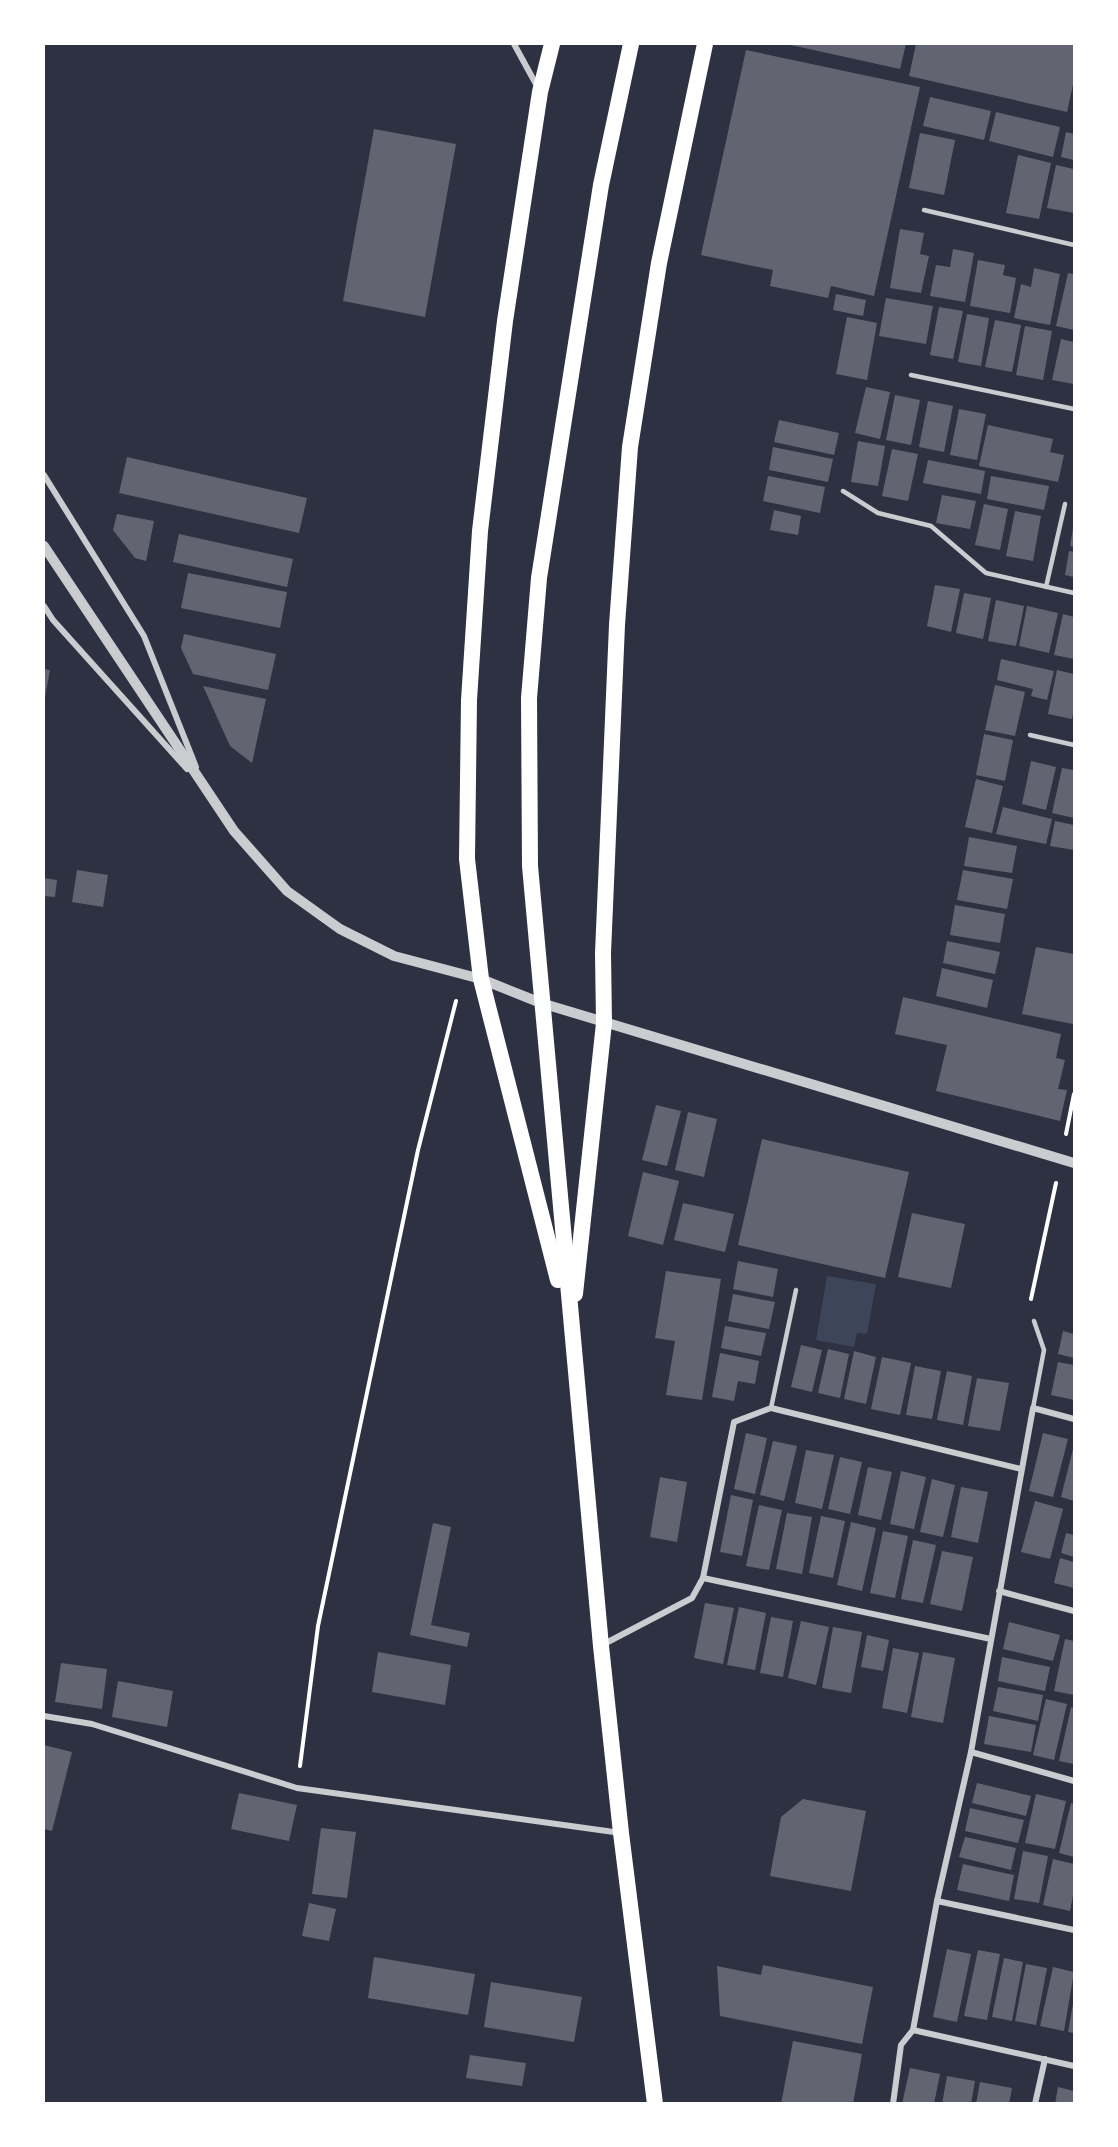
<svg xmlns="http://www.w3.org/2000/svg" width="1118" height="2147" font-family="'Archivo Narrow',sans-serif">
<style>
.green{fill:#3c4559}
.building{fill:#626471}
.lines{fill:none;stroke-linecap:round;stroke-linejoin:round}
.path{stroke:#fff;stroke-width:4}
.service{stroke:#caccd0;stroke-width:4.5}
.minor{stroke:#caccd0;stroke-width:6}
.tertiary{stroke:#caccd0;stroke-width:10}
.trunk{stroke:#fff;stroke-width:16}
</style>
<rect width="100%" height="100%" fill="#2d3142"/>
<polygon class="green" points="827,1276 876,1284 867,1334 857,1333 854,1347 816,1340"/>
<g class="building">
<polygon points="786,44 906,44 900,69"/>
<polygon points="916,44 1074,44 1074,80 1067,112 909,76"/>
<polygon points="746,50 920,87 874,296 831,286 828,298 770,286 773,270 701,255"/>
<polygon points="930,97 991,111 984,140 923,126"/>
<polygon points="996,112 1060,127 1053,157 989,141"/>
<polygon points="374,129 456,144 425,317 343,301"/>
<polygon points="1066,132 1074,134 1074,160 1061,157"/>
<polygon points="920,133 955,140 944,195 909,188"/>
<polygon points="1018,155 1051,163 1039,219 1006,213"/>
<polygon points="1056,165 1074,169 1074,213 1047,208"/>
<polygon points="900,229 924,233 920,254 929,256 921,293 890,288"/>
<polygon points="953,249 974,253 965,302 930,296 936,265 950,267"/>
<polygon points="978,260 1005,265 1003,275 1016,278 1010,313 970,306"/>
<polygon points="1034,268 1060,274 1050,325 1014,318 1021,284 1031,287"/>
<polygon points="1068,273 1074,274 1074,330 1056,326"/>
<polygon points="836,294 866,300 863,316 833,310"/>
<polygon points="886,298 933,306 926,344 879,336"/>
<polygon points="939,307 963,311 953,359 930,355"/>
<polygon points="967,314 989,318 981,366 958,362"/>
<polygon points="847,317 877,323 867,380 836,374"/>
<polygon points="995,320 1021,325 1012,372 985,367"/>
<polygon points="1025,326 1052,331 1043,380 1016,375"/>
<polygon points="1061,339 1074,342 1074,384 1052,380"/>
<polygon points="866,387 890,392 880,439 855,433"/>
<polygon points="895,395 920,400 911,445 886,440"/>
<polygon points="928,401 953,406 944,452 919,447"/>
<polygon points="959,409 986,414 977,460 950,455"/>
<polygon points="779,420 839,433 834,455 774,442"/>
<polygon points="988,425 1053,439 1050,452 1064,455 1058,482 979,466"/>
<polygon points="858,441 885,446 878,486 851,482"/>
<polygon points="773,447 833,459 828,482 769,470"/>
<polygon points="892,449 918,454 908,501 882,496"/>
<polygon points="127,457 307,498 299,533 119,493"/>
<polygon points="928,460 985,471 981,494 923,483"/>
<polygon points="768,476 825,487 820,513 763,501"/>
<polygon points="991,476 1049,486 1044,510 987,499"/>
<polygon points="942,495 976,501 970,529 936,523"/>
<polygon points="984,504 1008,509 1000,550 975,545"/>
<polygon points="774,510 801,516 798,535 770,530"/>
<polygon points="1015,511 1041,516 1033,561 1006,556"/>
<polygon points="117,514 154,521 146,561 135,558 113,530"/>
<polygon points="1073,528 1074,528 1074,547 1070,546"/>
<polygon points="179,534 293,559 287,587 173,562"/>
<polygon points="1069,551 1074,552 1074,577 1065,575"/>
<polygon points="188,573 287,592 280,628 181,608"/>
<polygon points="935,585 960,589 951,632 927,626"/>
<polygon points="964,593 991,598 983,639 956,633"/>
<polygon points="996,600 1024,606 1016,646 988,641"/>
<polygon points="1027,606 1058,613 1049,653 1019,646"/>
<polygon points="1063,614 1074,617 1074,659 1054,655"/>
<polygon points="184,634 276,654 268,690 193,674 181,648"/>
<polygon points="1001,659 1054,671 1047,700 1031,696 1033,689 997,680"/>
<polygon points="44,669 50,670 45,697 44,697"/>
<polygon points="1057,670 1074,674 1074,707 1072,719 1048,714"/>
<polygon points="995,685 1025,692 1015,736 985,730"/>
<polygon points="203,686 266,699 252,763 230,746"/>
<polygon points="984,734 1013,740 1005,781 976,775"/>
<polygon points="1031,761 1056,767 1046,810 1022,804"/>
<polygon points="1062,768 1074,770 1074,818 1052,813"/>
<polygon points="976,779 1003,786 992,833 965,827"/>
<polygon points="1003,807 1052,819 1046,844 996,834"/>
<polygon points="1055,821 1074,825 1074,850 1050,846"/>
<polygon points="969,837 1017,846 1012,873 964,866"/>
<polygon points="77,870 108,875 103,907 72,902"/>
<polygon points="963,870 1013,879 1007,909 957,900"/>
<polygon points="44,878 57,880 55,897 44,896"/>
<polygon points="955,905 1005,914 1000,943 950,935"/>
<polygon points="947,941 1000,952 995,974 943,963"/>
<polygon points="1036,947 1074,954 1073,1024 1022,1014"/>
<polygon points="942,968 993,980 987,1008 936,996"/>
<polygon points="903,997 1061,1034 1056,1058 1065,1060 1058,1089 1067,1090 1060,1121 936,1091 947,1045 895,1034"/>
<polygon points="656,1105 681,1111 667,1166 642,1160"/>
<polygon points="688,1112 717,1119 704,1177 675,1170"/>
<polygon points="762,1139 909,1172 885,1278 738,1245"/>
<polygon points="643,1172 679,1181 663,1245 628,1236"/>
<polygon points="683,1203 734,1214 725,1252 674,1240"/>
<polygon points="912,1213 965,1224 951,1288 898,1277"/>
<polygon points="738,1261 778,1269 773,1297 733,1289"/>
<polygon points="666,1271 721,1279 702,1400 666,1395 675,1341 655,1338"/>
<polygon points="733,1294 775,1302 769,1329 728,1321"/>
<polygon points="725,1326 766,1333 761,1356 721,1348"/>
<polygon points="1063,1331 1074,1334 1074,1358 1058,1354"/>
<polygon points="801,1345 822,1350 812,1392 791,1387"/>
<polygon points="828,1349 849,1354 840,1398 818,1393"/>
<polygon points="854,1351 876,1357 866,1404 844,1399"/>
<polygon points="720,1353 759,1361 755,1384 738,1381 734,1401 712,1397"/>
<polygon points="882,1357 911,1363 900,1415 871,1409"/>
<polygon points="1058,1362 1074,1365 1074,1400 1051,1395"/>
<polygon points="915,1366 941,1371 932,1419 906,1415"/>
<polygon points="947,1371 972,1376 963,1425 937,1420"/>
<polygon points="977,1378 1009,1383 1000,1431 968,1426"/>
<polygon points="746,1433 767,1438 755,1494 734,1489"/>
<polygon points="1043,1433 1068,1439 1053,1497 1029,1491"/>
<polygon points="773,1441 797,1446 784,1501 760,1495"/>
<polygon points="1074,1445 1074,1501 1061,1497"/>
<polygon points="806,1450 834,1455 822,1509 795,1503"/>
<polygon points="840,1457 862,1462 850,1514 828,1509"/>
<polygon points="868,1467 892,1472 881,1520 858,1515"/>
<polygon points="901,1471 926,1477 914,1529 890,1524"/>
<polygon points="660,1477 687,1482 677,1542 650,1537"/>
<polygon points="932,1479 955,1485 943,1537 920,1532"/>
<polygon points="961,1487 988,1492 978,1543 951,1537"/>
<polygon points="731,1495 753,1500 742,1556 720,1552"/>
<polygon points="1035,1501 1063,1509 1050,1559 1021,1552"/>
<polygon points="759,1505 782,1510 769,1570 746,1566"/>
<polygon points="787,1513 812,1517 802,1574 776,1569"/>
<polygon points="821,1516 845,1521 833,1578 809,1573"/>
<polygon points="851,1522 876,1528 862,1591 837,1585"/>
<polygon points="433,1523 451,1527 431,1625 470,1633 467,1647 410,1635"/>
<polygon points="883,1531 908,1536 895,1598 870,1593"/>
<polygon points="1066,1533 1074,1535 1074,1557 1061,1553"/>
<polygon points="913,1540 936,1545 923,1603 901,1599"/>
<polygon points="942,1551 973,1557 962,1611 930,1604"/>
<polygon points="1060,1558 1074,1562 1074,1588 1054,1583"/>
<polygon points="705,1603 734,1608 723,1664 694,1658"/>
<polygon points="739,1607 766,1613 755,1670 727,1665"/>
<polygon points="771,1617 793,1621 783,1677 760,1673"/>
<polygon points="801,1621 829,1627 816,1685 788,1678"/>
<polygon points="1009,1622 1060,1635 1053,1661 1003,1649"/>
<polygon points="833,1627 862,1632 851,1693 822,1688"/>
<polygon points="867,1635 889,1640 883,1671 861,1667"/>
<polygon points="1065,1639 1074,1641 1074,1695 1054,1691"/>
<polygon points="893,1648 919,1653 907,1713 882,1708"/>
<polygon points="378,1652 451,1665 445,1705 372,1692"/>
<polygon points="923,1652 955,1658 943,1723 911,1717"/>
<polygon points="1002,1657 1050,1667 1045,1691 998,1681"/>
<polygon points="61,1663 107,1669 102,1709 55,1702"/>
<polygon points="118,1681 173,1691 167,1727 112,1717"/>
<polygon points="998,1687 1043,1695 1038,1721 993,1711"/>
<polygon points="1046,1699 1067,1704 1054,1760 1033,1755"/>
<polygon points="1071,1707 1074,1708 1074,1764 1059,1761"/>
<polygon points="989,1716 1036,1725 1031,1752 984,1744"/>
<polygon points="44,1745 72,1752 52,1831 44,1829"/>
<polygon points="977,1783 1031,1796 1026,1816 972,1803"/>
<polygon points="239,1793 297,1805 289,1841 231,1829"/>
<polygon points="1036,1794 1066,1801 1055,1849 1025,1843"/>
<polygon points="803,1799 866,1811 851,1891 770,1876 781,1817"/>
<polygon points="1071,1803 1074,1804 1074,1857 1059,1853"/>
<polygon points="970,1808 1024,1820 1018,1843 965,1831"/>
<polygon points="321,1828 356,1832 347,1898 312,1894"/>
<polygon points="965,1837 1016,1848 1011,1870 959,1857"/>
<polygon points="1023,1851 1048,1856 1039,1903 1014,1899"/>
<polygon points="1053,1859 1074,1864 1074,1890 1070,1911 1043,1905"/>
<polygon points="963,1864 1014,1875 1009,1901 957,1890"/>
<polygon points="309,1903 336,1909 329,1941 302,1936"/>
<polygon points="947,1949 971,1954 957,2022 933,2017"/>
<polygon points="978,1950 1000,1954 987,2020 964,2016"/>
<polygon points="374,1957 475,1974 468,2015 368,1998"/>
<polygon points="1004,1958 1023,1962 1012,2021 992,2017"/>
<polygon points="1026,1964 1047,1968 1036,2025 1015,2021"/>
<polygon points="763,1965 873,1987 862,2044 720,2016 717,1966 761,1975"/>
<polygon points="1053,1967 1074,1972 1064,2031 1040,2026"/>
<polygon points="491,1982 582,1997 574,2042 484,2027"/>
<polygon points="1073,2004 1074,2005 1074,2033 1068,2032"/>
<polygon points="793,2041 862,2054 853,2104 781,2104"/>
<polygon points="470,2055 526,2063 522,2086 466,2078"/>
<polygon points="910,2068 940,2074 934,2104 902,2104"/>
<polygon points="947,2076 975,2081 971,2104 942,2104"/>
<polygon points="980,2082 1012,2088 1009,2104 976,2104"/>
<polygon points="1058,2087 1074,2091 1074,2104 1055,2104"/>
</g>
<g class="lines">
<g class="path">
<polyline points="1066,1134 1074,1094"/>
<polyline points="1031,1299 1056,1183"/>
<polyline points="300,1766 318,1626 418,1150 456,1001"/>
</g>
<g class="service">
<polyline points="924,210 1074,245"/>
<polyline points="911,375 1074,409"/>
<polyline points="843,491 878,513 931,526 986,573 1074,593"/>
<polyline points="1046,587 1065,504"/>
<polyline points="1030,735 1074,745"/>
<polyline points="771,1408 796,1290"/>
<polyline points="1033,1408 1044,1350 1034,1321"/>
</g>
<g class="minor">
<polyline points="514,44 537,86"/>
<polyline points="44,475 144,636 196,767"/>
<polyline points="44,606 53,620 187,769"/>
<polyline points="1074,1419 1033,1408 971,1752 937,1901 1074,1930"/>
<polyline points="999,1591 1074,1611"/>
<polyline points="991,1639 703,1578 734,1422 771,1408 1021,1469"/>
<polyline points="604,1644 692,1598 703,1578"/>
<polyline points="44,1716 92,1724 297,1788 621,1833"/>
<polyline points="971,1752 1074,1781"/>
<polyline points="937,1901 913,2030 1074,2066"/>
<polyline points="893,2104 901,2045 913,2030"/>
<polyline points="1035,2104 1045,2059"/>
</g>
<polyline class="tertiary" points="44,546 234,831 287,891 340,929 394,956 481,979 541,1003 1074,1163"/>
<g class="trunk">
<polyline points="552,44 540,92 505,321 480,531 469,700 467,859 481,979 558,1280"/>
<polyline points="631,44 601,185 539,578 529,698 530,866 601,1646 621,1833 655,2104"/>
<polyline points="575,1294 604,1023 603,953 617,625 630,447 659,263 705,44"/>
</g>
</g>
<rect width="1118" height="2147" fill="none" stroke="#ffffff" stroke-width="90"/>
</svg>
